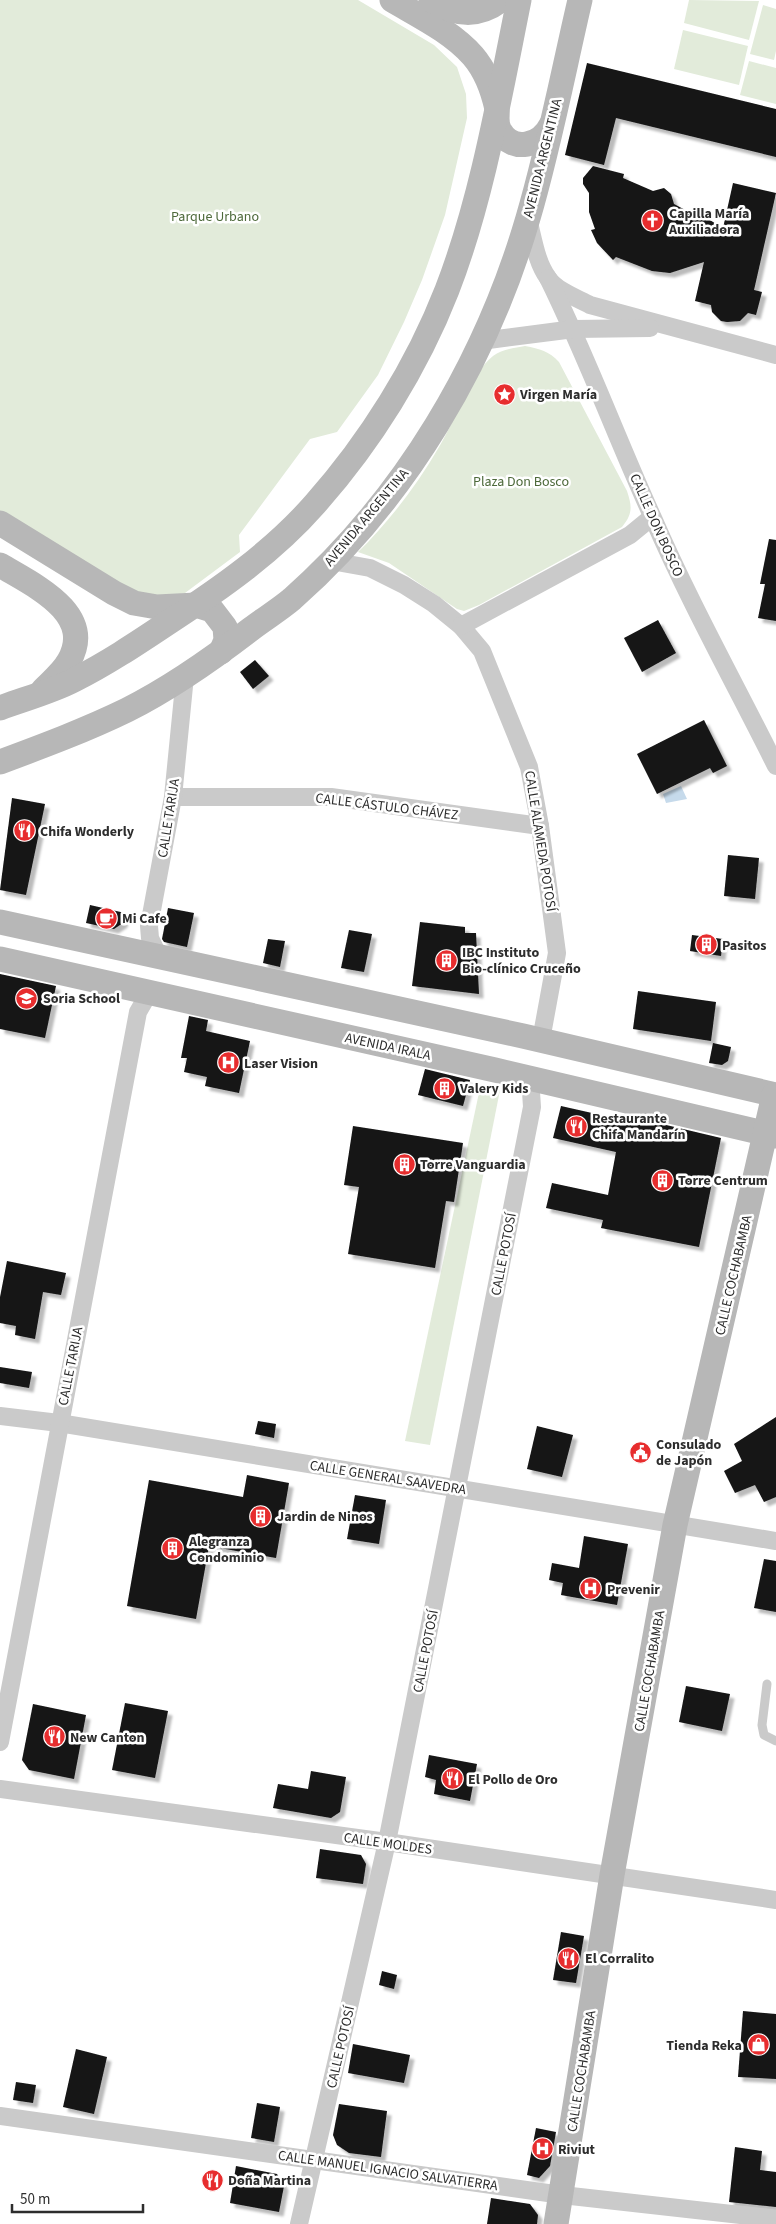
<svg xmlns="http://www.w3.org/2000/svg" width="776" height="2224" font-family="'Source Sans 3',sans-serif">
<style>
.green{fill:#e2ebda}
.water{fill:#c6daeb}
.building{fill:#141414;filter:url(#shadow)}
.lines{fill:none;stroke-linecap:round;stroke-linejoin:round}
.lane{stroke:#cacaca;stroke-width:9}
.street{stroke:#cacaca;stroke-width:18}
.secondary{stroke:#b7b7b7;stroke-width:25}
.labels{text-anchor:middle;stroke-width:5;stroke-linejoin:round;paint-order:stroke}
.street-label{font-size:14px;fill:#2d2d2d;stroke:#fff}
.poi-label{font-size:14px;font-weight:bold;fill:#2d2d2d;stroke:#fff;text-anchor:start}
.park-label{font-size:14px;fill:#4d693a;stroke:#fff}
</style>
<defs>
<filter id="shadow"><feDropShadow dx="4.5" dy="4.5" stdDeviation="1" flood-color="#0004"/></filter>
</defs>
<rect width="100%" height="100%" fill="#fff"/>
<g class="green">
<polygon points="0,0 358,0 434,45 457,67 466,94 467,118 445,215 422,280 404,322 378,375 337,432 310,439 239,535 240,552 185,593 139,602 0,522"/>
<polygon points="689,0 759,1 749,40 684,23"/>
<polygon points="763,5 776,9 776,51 774,60 750,54"/>
<polygon points="683,30 748,46 739,85 674,69"/>
<polygon points="749,61 776,68 776,104 740,95"/>
<path d="M525 346C540 349 549 351 559 362L627 491C632 506 633 514 622 527L479 605 464 611 457 609 389 563 358 552C389 522 417 485 439 447 454 423 472 372 493 356 502 349 515 348 525 346Z"/>
<polygon points="480,1088 500,1090 430,1445 405,1441"/>
</g>
<polygon class="water" points="681,786 687,799 666,803 663,794"/>
<g class="building">
<polygon points="587,63 776,109 776,157 616,118 604,165 565,155"/>
<polygon points="593,166 624,174 623,178 653,191 664,188 671,194 674,204 702,219 703,216 723,228 733,183 776,193 754,290 762,292 756,315 748,313 740,321 727,322 721,321 712,312 711,305 695,301 704,262 670,273 652,271 616,257 613,260 597,243 591,230 595,229 589,212 589,193 583,184 583,178"/>
<polygon points="769,539 776,540 776,621 758,618 765,584 760,584"/>
<polygon points="658,620 676,653 642,672 624,638"/>
<polygon points="255,660 269,676 253,689 240,672"/>
<polygon points="704,720 727,766 713,773 710,768 657,794 637,754"/>
<polygon points="12,798 45,804 26,895 0,890"/>
<polygon points="728,855 759,858 755,899 724,896"/>
<polygon points="90,905 125,913 123,923 114,929 86,923"/>
<polygon points="168,908 194,913 187,947 164,942 162,939"/>
<polygon points="420,922 465,927 465,933 476,933 479,994 412,986"/>
<polygon points="349,930 372,934 364,972 341,968"/>
<polygon points="692,935 723,939 721,956 690,951"/>
<polygon points="268,939 285,941 280,967 263,963"/>
<polygon points="0,974 56,986 45,1038 0,1029"/>
<polygon points="638,991 716,1002 711,1041 633,1029"/>
<polygon points="189,1016 208,1020 206,1031 250,1041 239,1093 205,1086 207,1077 184,1072 187,1058 181,1058"/>
<polygon points="713,1043 731,1047 728,1061 722,1065 709,1063"/>
<polygon points="425,1069 470,1080 463,1106 418,1095"/>
<polygon points="561,1106 623,1120 624,1115 721,1138 699,1247 601,1228 603,1220 546,1208 552,1183 608,1195 616,1152 553,1138"/>
<polygon points="353,1126 463,1143 454,1202 446,1201 435,1268 348,1254 359,1187 344,1185"/>
<polygon points="7,1261 66,1273 61,1295 43,1292 35,1339 15,1335 16,1326 0,1323 0,1297"/>
<polygon points="0,1367 32,1372 29,1388 0,1383"/>
<polygon points="776,1417 776,1497 764,1502 755,1485 735,1493 724,1471 742,1461 734,1444"/>
<polygon points="258,1421 276,1424 274,1438 255,1434"/>
<polygon points="537,1426 573,1435 562,1477 527,1469"/>
<polygon points="247,1475 289,1483 276,1558 209,1546 196,1619 127,1606 149,1480 243,1497"/>
<polygon points="355,1495 386,1500 379,1544 347,1539"/>
<polygon points="584,1536 628,1544 617,1605 561,1595 563,1583 549,1580 552,1563 579,1568"/>
<polygon points="764,1559 776,1561 776,1612 754,1608"/>
<polygon points="686,1686 730,1694 722,1731 679,1722"/>
<polygon points="125,1703 168,1711 155,1778 112,1770"/>
<polygon points="33,1704 86,1715 74,1779 29,1770 22,1760"/>
<polygon points="429,1755 477,1764 470,1801 434,1794 436,1780 425,1777"/>
<polygon points="311,1771 346,1777 340,1812 331,1818 273,1808 278,1784 308,1789"/>
<polygon points="320,1849 361,1855 366,1864 363,1884 316,1878"/>
<polygon points="561,1932 584,1936 576,1983 553,1980"/>
<polygon points="382,1971 397,1975 394,1989 379,1985"/>
<polygon points="743,2011 776,2014 776,2079 738,2077"/>
<polygon points="353,2044 410,2055 404,2083 348,2073"/>
<polygon points="76,2049 107,2057 94,2114 63,2107"/>
<polygon points="16,2082 36,2085 33,2103 13,2100"/>
<polygon points="257,2103 280,2107 274,2142 251,2138"/>
<polygon points="339,2104 387,2111 381,2157 349,2153 337,2145 333,2135"/>
<polygon points="536,2128 556,2132 550,2166 539,2178 527,2175"/>
<polygon points="735,2147 762,2151 760,2170 776,2172 776,2207 729,2202"/>
<polygon points="236,2166 277,2174 284,2186 279,2212 230,2203"/>
<polygon points="491,2198 530,2204 538,2215 537,2224 487,2224"/>
</g>
<g class="lines">
<polyline class="lane" points="767,1684 762,1725 764,1735 776,1741"/>
<g class="street">
<path d="M528 219C533 237 536 262 548 278 557 291 577 298 590 305L776 355"/>
<path d="M548 278C587 357 617 439 653 518 690 603 735 684 776 766"/>
<polyline points="481,341 574,329 650,328"/>
<polyline points="331,561 370,568 404,585 434,604 461,626 482,651 529,767 540,826 557,953 541,1040"/>
<polyline points="461,626 630,535 652,517"/>
<polyline points="173,797 331,797 540,826"/>
<polyline points="159,957 150,938 149,926 173,797 185,676"/>
<polyline points="0,1416 59,1423 776,1541"/>
<polyline points="0,1742 138,1012 149,993"/>
<polyline points="0,1789 387,1842 776,1900"/>
<polyline points="0,2116 562,2195 776,2219"/>
<polyline points="299,2224 387,1842 532,1107 531,1092 524,1076"/>
</g>
<g class="secondary">
<path d="M392 0C419 16 452 32 473 56 485 70 493 91 497 109 498 116 495 123 500 131 513 154 541 145 551 125"/>
<path d="M431 0C456 15 477 18 501 0"/>
<polyline points="0,523 114,593 134,603 157,607 196,605 212,610 225,627 226,640 221,652"/>
<path d="M0 565C33 585 96 613 69 661 63 672 52 681 43 690"/>
<path d="M0 708C24 699 51 692 74 680 106 664 136 644 166 624 220 589 273 552 315 504 370 442 417 367 447 290 482 200 500 94 519 0"/>
<path d="M0 762C43 746 86 730 127 710 171 688 212 659 251 629 264 619 279 610 292 599 405 499 486 362 528 218 549 147 563 73 580 0"/>
<polyline points="0,922 523,1036 776,1095"/>
<polyline points="0,959 495,1070 776,1136"/>
<polyline points="556,2224 612,1875 675,1525 774,1095"/>
</g>
</g>
<defs>
<symbol id="church-disc" viewBox="-11 -11 22 22"><circle r="9.5" fill="#e72d2e" stroke="#fff"/><path d="M-1.2-6h2.4v3.5h3.3v2.4h-3.3V6h-2.4V-.1h-3.3v-2.4h3.3Z" fill="#fff"/></symbol>
<symbol id="sight-disc" viewBox="-11 -11 22 22"><circle r="9.5" fill="#e72d2e" stroke="#fff"/><path d="M0-6L1.8-2.2L6-1.7L2.9 1.2L3.7 5.4L0 3.3L-3.7 5.4L-2.9 1.2L-6-1.7L-1.8-2.2Z" fill="#fff"/></symbol>
<symbol id="restaurant-disc" viewBox="-11 -11 22 22"><circle r="9.5" fill="#e72d2e" stroke="#fff"/><path d="M-5-6h1v4h1v-4h1v4h1v-4h1v5L-1.5 .5V6h-2V.5L-5-1ZM5-6V6H3V1.5H1.5Q1.5-4 5-6Z" fill="#fff"/></symbol>
<symbol id="cafe-disc" viewBox="-11 -11 22 22"><circle r="9.5" fill="#e72d2e" stroke="#fff"/><path d="M-5.5-4.5H6V0H3Q3 3.5 0 3.5H-2.5Q-5.5 3.5-5.5 0ZM3-3.2v2h1.7v-2ZM-6 4.5H4V6H-6Z" fill="#fff"/></symbol>
<symbol id="building-disc" viewBox="-11 -11 22 22"><circle r="9.5" fill="#e72d2e" stroke="#fff"/><path d="M-4-6H4V6H1V3H-1V6H-4ZM-2.5-4.3h1.7v1.8h-1.7ZM.8-4.3h1.7v1.8H.8ZM-2.5-1h1.7V.8h-1.7ZM.8-1h1.7V.8H.8Z" fill="#fff"/></symbol>
<symbol id="school-disc" viewBox="-11 -11 22 22"><circle r="9.5" fill="#e72d2e" stroke="#fff"/><path d="M0-5L7-2L0 1L-7-2ZM-4 1L0 2.5L4 1V4Q0 6-4 4Z" fill="#fff"/></symbol>
<symbol id="hospital-disc" viewBox="-11 -11 22 22"><circle r="9.5" fill="#e72d2e" stroke="#fff"/><path d="M-5-5h3v3.5h4V-5h3V5h-3V1.5h-4V5h-3Z" fill="#fff"/></symbol>
<symbol id="civic-disc" viewBox="-11 -11 22 22"><circle r="9.5" fill="#e72d2e" stroke="#fff"/><path d="M-.6-6.5H3V-4.5H.6V-3L4-1V1h2V6H-6V1h2V-1L-.6-3ZM-1.2 2.5V6h2.4V2.5Z" fill="#fff"/></symbol>
<symbol id="shop-disc" viewBox="-11 -11 22 22"><circle r="9.5" fill="#e72d2e" stroke="#fff"/><path d="M-5-2.5h2.3a2.7 3.5 0 0 1 5.4 0H5L5.5 6h-11ZM-1.5-2.5h3a1.5 2.3 0 0 0-3 0Z" fill="#fff"/></symbol>
</defs>
<g fill-rule="evenodd">
<use href="#church-disc" x="640" y="208" width="25" height="25"/>
<use href="#sight-disc" x="492" y="382" width="25" height="25"/>
<use href="#restaurant-disc" x="12" y="818" width="25" height="25"/>
<use href="#cafe-disc" x="94" y="906" width="25" height="25"/>
<use href="#building-disc" x="694" y="932" width="25" height="25"/>
<use href="#building-disc" x="434" y="948" width="25" height="25"/>
<use href="#school-disc" x="14" y="986" width="25" height="25"/>
<use href="#hospital-disc" x="216" y="1050" width="25" height="25"/>
<use href="#building-disc" x="432" y="1076" width="25" height="25"/>
<use href="#restaurant-disc" x="564" y="1114" width="25" height="25"/>
<use href="#building-disc" x="392" y="1152" width="25" height="25"/>
<use href="#building-disc" x="650" y="1168" width="25" height="25"/>
<use href="#civic-disc" x="628" y="1440" width="25" height="25"/>
<use href="#building-disc" x="248" y="1504" width="25" height="25"/>
<use href="#building-disc" x="160" y="1536" width="25" height="25"/>
<use href="#hospital-disc" x="578" y="1576" width="25" height="25"/>
<use href="#restaurant-disc" x="42" y="1724" width="25" height="25"/>
<use href="#restaurant-disc" x="440" y="1766" width="25" height="25"/>
<use href="#restaurant-disc" x="556" y="1946" width="25" height="25"/>
<use href="#shop-disc" x="746" y="2032" width="25" height="25"/>
<use href="#hospital-disc" x="530" y="2136" width="25" height="25"/>
<use href="#restaurant-disc" x="200" y="2168" width="25" height="25"/>
</g>
<g class="labels">
<g class="street-label">
<text transform="translate(542 158) rotate(-76)" y="5">AVENIDA ARGENTINA</text>
<text transform="translate(366 517) rotate(-50)" y="5">AVENIDA ARGENTINA</text>
<text transform="translate(657 525) rotate(66)" y="5">CALLE DON BOSCO</text>
<text transform="translate(387 806) rotate(7)" y="5">CALLE CÁSTULO CHÁVEZ</text>
<text transform="translate(168 818) rotate(-81)" y="5">CALLE TARIJA</text>
<text transform="translate(541 841) rotate(81)" y="5">CALLE ALAMEDA POTOSÍ</text>
<text transform="translate(388 1046) rotate(12)" y="5">AVENIDA IRALA</text>
<text transform="translate(503 1254) rotate(-79)" y="5">CALLE POTOSÍ</text>
<text transform="translate(733 1275) rotate(-77)" y="5">CALLE COCHABAMBA</text>
<text transform="translate(70 1366) rotate(-79)" y="5">CALLE TARIJA</text>
<text transform="translate(388 1477) rotate(9)" y="5">CALLE GENERAL SAAVEDRA</text>
<text transform="translate(425 1651) rotate(-79)" y="5">CALLE POTOSÍ</text>
<text transform="translate(649 1671) rotate(-80)" y="5">CALLE COCHABAMBA</text>
<text transform="translate(388 1843) rotate(8)" y="5">CALLE MOLDES</text>
<text transform="translate(340 2047) rotate(-77)" y="5">CALLE POTOSÍ</text>
<text transform="translate(581 2071) rotate(-81)" y="5">CALLE COCHABAMBA</text>
<text transform="translate(388 2170) rotate(8)" y="5">CALLE MANUEL IGNACIO SALVATIERRA</text>
</g>
<g class="poi-label">
<text x="669" y="218">Capilla María<tspan x="669" dy="16">Auxiliadora</tspan></text>
<text x="520" y="399">Virgen María</text>
<text x="40" y="836">Chifa Wonderly</text>
<text x="122" y="923">Mi Cafe</text>
<text x="722" y="950">Pasitos</text>
<text x="462" y="957">IBC Instituto<tspan x="462" dy="16">Bio-clínico Cruceño</tspan></text>
<text x="43" y="1003">Soria School</text>
<text x="244" y="1068">Laser Vision</text>
<text x="460" y="1093">Valery Kids</text>
<text x="592" y="1123">Restaurante<tspan x="592" dy="16">Chifa Mandarín</tspan></text>
<text x="420" y="1169">Torre Vanguardia</text>
<text x="678" y="1185">Torre Centrum</text>
<text x="656" y="1449">Consulado<tspan x="656" dy="16">de Japón</tspan></text>
<text x="277" y="1521">Jardin de Ninos</text>
<text x="189" y="1546">Alegranza<tspan x="189" dy="16">Condominio</tspan></text>
<text x="607" y="1594">Prevenir</text>
<text x="70" y="1742">New Canton</text>
<text x="468" y="1784">El Pollo de Oro</text>
<text x="585" y="1963">El Corralito</text>
<text x="742" y="2050" text-anchor="end">Tienda Reka</text>
<text x="558" y="2154">Riviut</text>
<text x="228" y="2185">Doña Martina</text>
</g>
<g class="park-label">
<text x="215" y="221">Parque Urbano</text>
<text x="521" y="486">Plaza Don Bosco</text>
</g>
</g>
<path d="M12 2204v8h131v-8" fill="none" stroke="#2d2d2d" stroke-width="2.5"/>
<text x="20" y="2204" font-size="15" fill="#2d2d2d" stroke="#ffffff" stroke-width="4" paint-order="stroke">50 m</text>
</svg>
